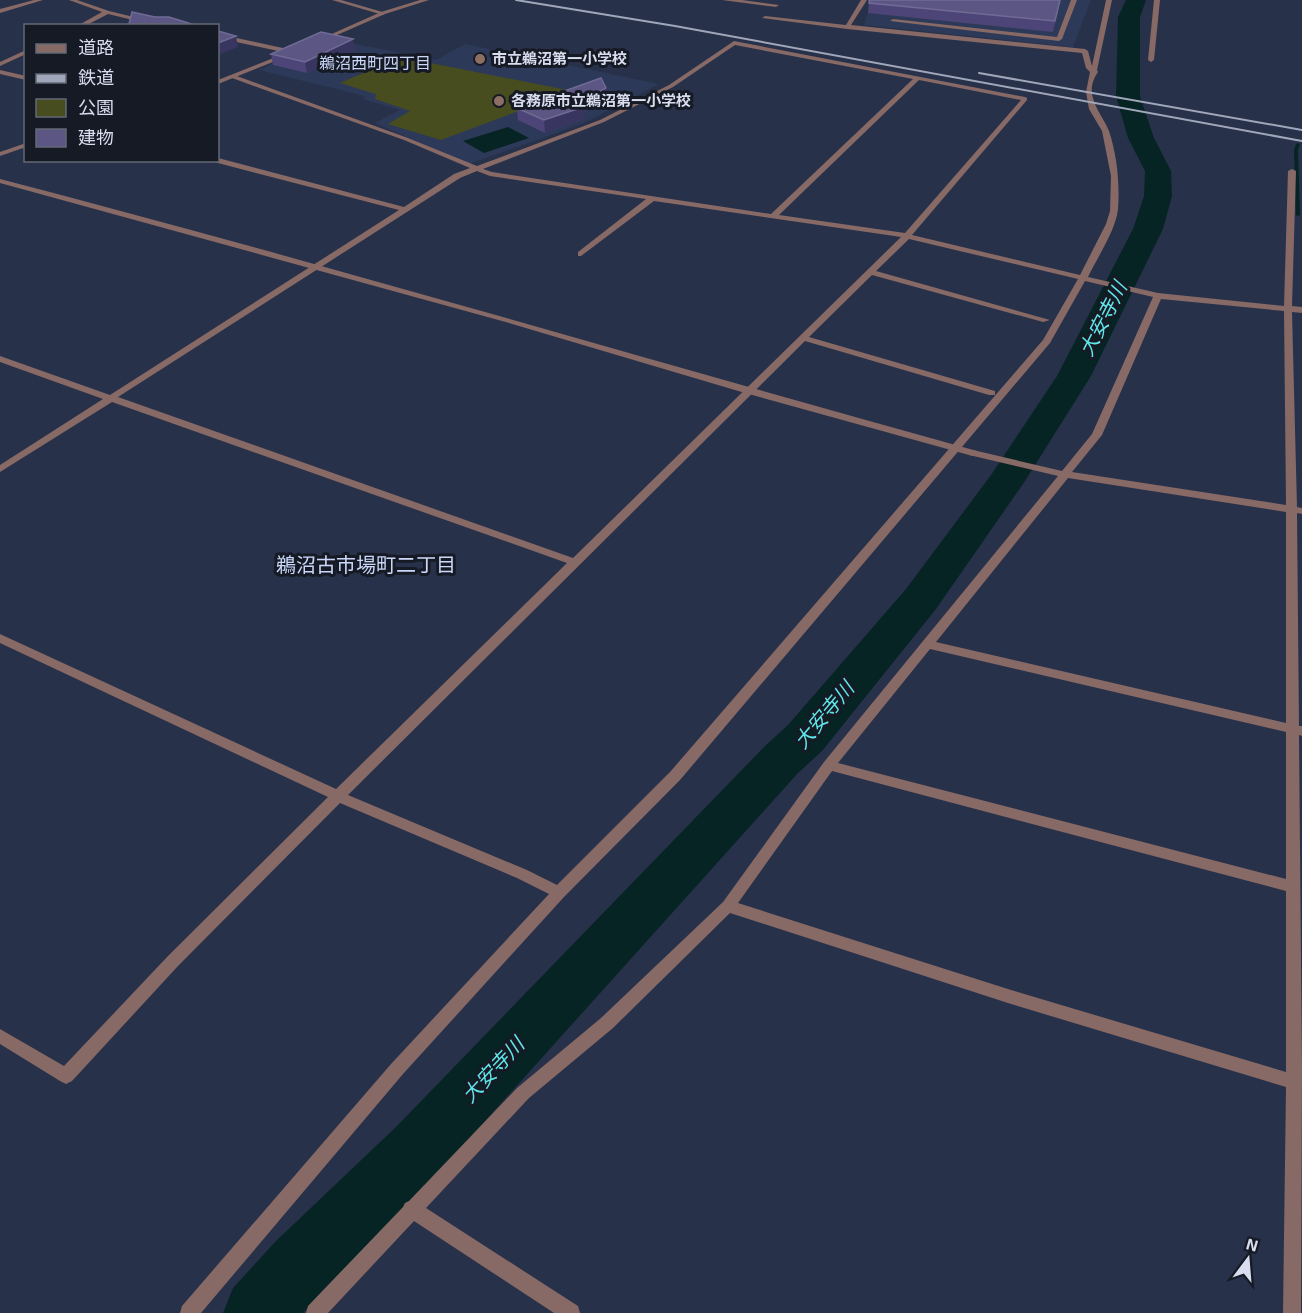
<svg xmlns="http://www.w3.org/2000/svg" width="1302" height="1313" font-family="'Exo 2','Noto Sans JP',sans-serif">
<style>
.built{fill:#2d3958}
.green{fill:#484d20}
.water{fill:#062424}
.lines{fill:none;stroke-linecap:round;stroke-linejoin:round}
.stream{fill:#062424;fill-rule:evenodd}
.river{fill:#062424;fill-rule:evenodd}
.service{fill:#876965;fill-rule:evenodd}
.minor{fill:#876965;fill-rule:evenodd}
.tertiary{fill:#876965;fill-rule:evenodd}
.rail{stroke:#a0a7ba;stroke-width:2}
.wall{fill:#4d4577}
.shaded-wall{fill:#383660}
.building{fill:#5c5684;stroke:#706b95;stroke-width:1.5}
.education-dot{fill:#8d6e63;stroke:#151a25;stroke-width:2}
.labels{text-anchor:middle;stroke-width:6;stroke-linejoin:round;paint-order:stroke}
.far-poi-label{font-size:15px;font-weight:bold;fill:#d8deef;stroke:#151a25;text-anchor:start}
.far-neighbourhood-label{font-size:16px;fill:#cad7f8;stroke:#151a25}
.water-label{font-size:20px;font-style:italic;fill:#5fe6e9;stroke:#151a25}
.neighbourhood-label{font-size:20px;fill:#cad7f8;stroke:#151a25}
</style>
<rect width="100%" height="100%" fill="#28314a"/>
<g class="built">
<polygon points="872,0 1091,0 1073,47 864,25"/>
<polygon points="326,38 436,60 465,44 659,84 582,124 469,164 375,123 400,110 363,99 365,96 259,70"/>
</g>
<polygon class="green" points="400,57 572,91 441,140 388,124 410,111 375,99 376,94 340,83"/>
<polygon class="water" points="508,127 529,138 484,153 463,141"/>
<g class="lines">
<polygon class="stream" points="1298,143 1300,144 1298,150 1300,215 1298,216 1296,215 1294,150 1296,144"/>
<polygon class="river" points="1126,0 1146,0 1140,17 1140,96 1154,138 1171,171 1172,196 1163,229 1091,376 1025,481 936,609 822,751 798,773 441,1170 323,1290 303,1313 223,1313 233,1288 275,1242 397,1126 764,747 788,725 906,589 991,475 1057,376 1133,229 1144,196 1145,171 1128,138 1116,96 1118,17"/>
<polygon class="service" points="1071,0 1077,0 1062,39 1059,41 890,21 893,19 1057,37"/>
<g class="minor">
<polygon points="34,0 43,0 0,13 0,9"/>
<polygon points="69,0 77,0 109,11 171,26 158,26 108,14 85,26 77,26 102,12"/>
<polygon points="332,0 341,0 386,13 383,15"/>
<polygon points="722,0 742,0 779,5 776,7"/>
<path d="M861 0H867L851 25 1085 49 1088 51 1092 66 1106 0H1112L1097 70 1098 72C1082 95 1101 112 1109 131 1117 155 1120 184 1118 209 1116 230 1097 258 1088 277L1158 293 1284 306 1288 171 1292 169 1296 171 1292 306 1302 307V313L1292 312 1297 507 1302 508V514L1297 513 1299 726H1302V736L1299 735 1302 1070 1301 1313H1283L1286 1087 1011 1004 730 913 613 1028 529 1098 426 1208 578 1306 580 1313H554L414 1221 328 1313H306L308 1306 403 1207 405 1203 409 1201 517 1088 601 1018 723 902 824 762 1058 476 969 455V451L973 450 1062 471 1092 434 1153 297 1085 281 1050 343 680 780 564 897 403 1074 201 1313H180L182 1306 391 1064 549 894 517 878 340 803 178 966 72 1081 66 1084 60 1081 0 1044V1029L64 1066 168 956 328 797 0 643V634L336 789 567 563 112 402 0 472V465L103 399 0 362V356L110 395 399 210 214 162 218 160V158L404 207 454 174 470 168 404 140 232 78 231 77 234 75 408 138 477 166 600 120 669 85 734 41 1025 97 1027 98V100L912 235 1080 275 1106 224 1110 211 1111 176 1102 131 1089 109 1086 92 1090 72 1086 68 1082 53 847 29 762 18 765 16 846 25ZM735 45 913 79 771 214 492 172 483 169 604 122 673 87ZM919 80 1021 100 905 233 779 215ZM477 171 490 176 646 199 578 252V256H581L654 201 901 237 573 558 118 397 460 178ZM909 239 1078 279 1043 340 670 772 557 885 527 870 348 795 805 341 989 395H995V391L809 337 872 275 1043 322 1050 320 876 271ZM1161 299 1284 311 1286 505 1072 472 1102 435ZM1068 478 1286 512V723L936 642ZM930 649 1286 732V879L838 763ZM832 771 1286 891V1072L1011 990 738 903Z"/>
<polygon points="1154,0 1160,0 1154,60 1151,62 1148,60"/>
<polygon points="218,34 292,50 295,52 292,54 218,38"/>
<polygon points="26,50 26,54 0,66 0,62"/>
<polygon points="0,70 26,76 26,80 0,74"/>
</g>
<g class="tertiary">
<polygon points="420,0 429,0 385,14 321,42 316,41 381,12"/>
<polygon points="286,53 288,56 218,84 218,80"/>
<polygon points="26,143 26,147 0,156 0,152"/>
<path d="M0 179C327 264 651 361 977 451L978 453 973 456 969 455 745 393 502 321 0 183Z"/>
</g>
<g class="rail">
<polyline points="516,0 675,26 1302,141"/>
<polyline points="979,73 1302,130"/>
</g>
</g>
<g class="wall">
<polygon points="868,0 1060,0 1053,32 868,13 869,2 868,2"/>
<polygon points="355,50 307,73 273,65 271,54"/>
<polygon points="606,100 584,112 584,119 545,133 518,120 517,108"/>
</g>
<g class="shaded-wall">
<polygon points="236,36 238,47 218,55 218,43"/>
<polygon points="353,39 355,50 307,73 305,62"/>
<polygon points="606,88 606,100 584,112 584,119 545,133 544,120"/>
</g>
<g class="building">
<polygon points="870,0 1060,0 1055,21 869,3"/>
<polygon points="132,12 155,17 169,17 198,26 132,26 129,24"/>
<polygon points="218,31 236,36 218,43"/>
<polygon points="321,32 353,39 305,62 271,54"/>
<polygon points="601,78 606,88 575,105 583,107 544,120 517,108"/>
</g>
<g class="education-dot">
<circle cx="480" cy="59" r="6"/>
<circle cx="499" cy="101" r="6"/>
</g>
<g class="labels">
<g class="far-poi-label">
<text x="492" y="64">市立鵜沼第一小学校</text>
<text x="511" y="106">各務原市立鵜沼第一小学校</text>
</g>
<g class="far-neighbourhood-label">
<text x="375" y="69">鵜沼西町四丁目</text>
</g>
<g class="water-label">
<text transform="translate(1103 319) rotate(-63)" y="7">大安寺川</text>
<text transform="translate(824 715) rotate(-50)" y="7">大安寺川</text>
<text transform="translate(493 1070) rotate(-47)" y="7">大安寺川</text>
</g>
<g class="neighbourhood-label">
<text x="366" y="572">鵜沼古市場町二丁目</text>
</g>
</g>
<rect x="24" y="24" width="195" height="138" fill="#151a25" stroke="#636876" stroke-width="1.5"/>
<rect x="36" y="44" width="30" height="9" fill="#876965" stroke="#636876" stroke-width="1.5"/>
<text x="78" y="54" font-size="18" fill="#d8deef">道路</text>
<rect x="36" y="74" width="30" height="9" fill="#a0a7ba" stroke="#636876" stroke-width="1.5"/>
<text x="78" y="84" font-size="18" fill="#d8deef">鉄道</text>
<rect x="36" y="99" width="30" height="18" fill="#484d20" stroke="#636876" stroke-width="1.5"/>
<text x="78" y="114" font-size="18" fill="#d8deef">公園</text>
<rect x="36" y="129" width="30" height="18" fill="#5c5684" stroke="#636876" stroke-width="1.5"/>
<text x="78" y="144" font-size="18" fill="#d8deef">建物</text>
<g transform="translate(1248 1259) rotate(16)" stroke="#151a25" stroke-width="4.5" paint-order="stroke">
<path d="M0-4.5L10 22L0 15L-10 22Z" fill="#d8deef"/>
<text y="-9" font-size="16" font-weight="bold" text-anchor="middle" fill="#d8deef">N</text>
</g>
</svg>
